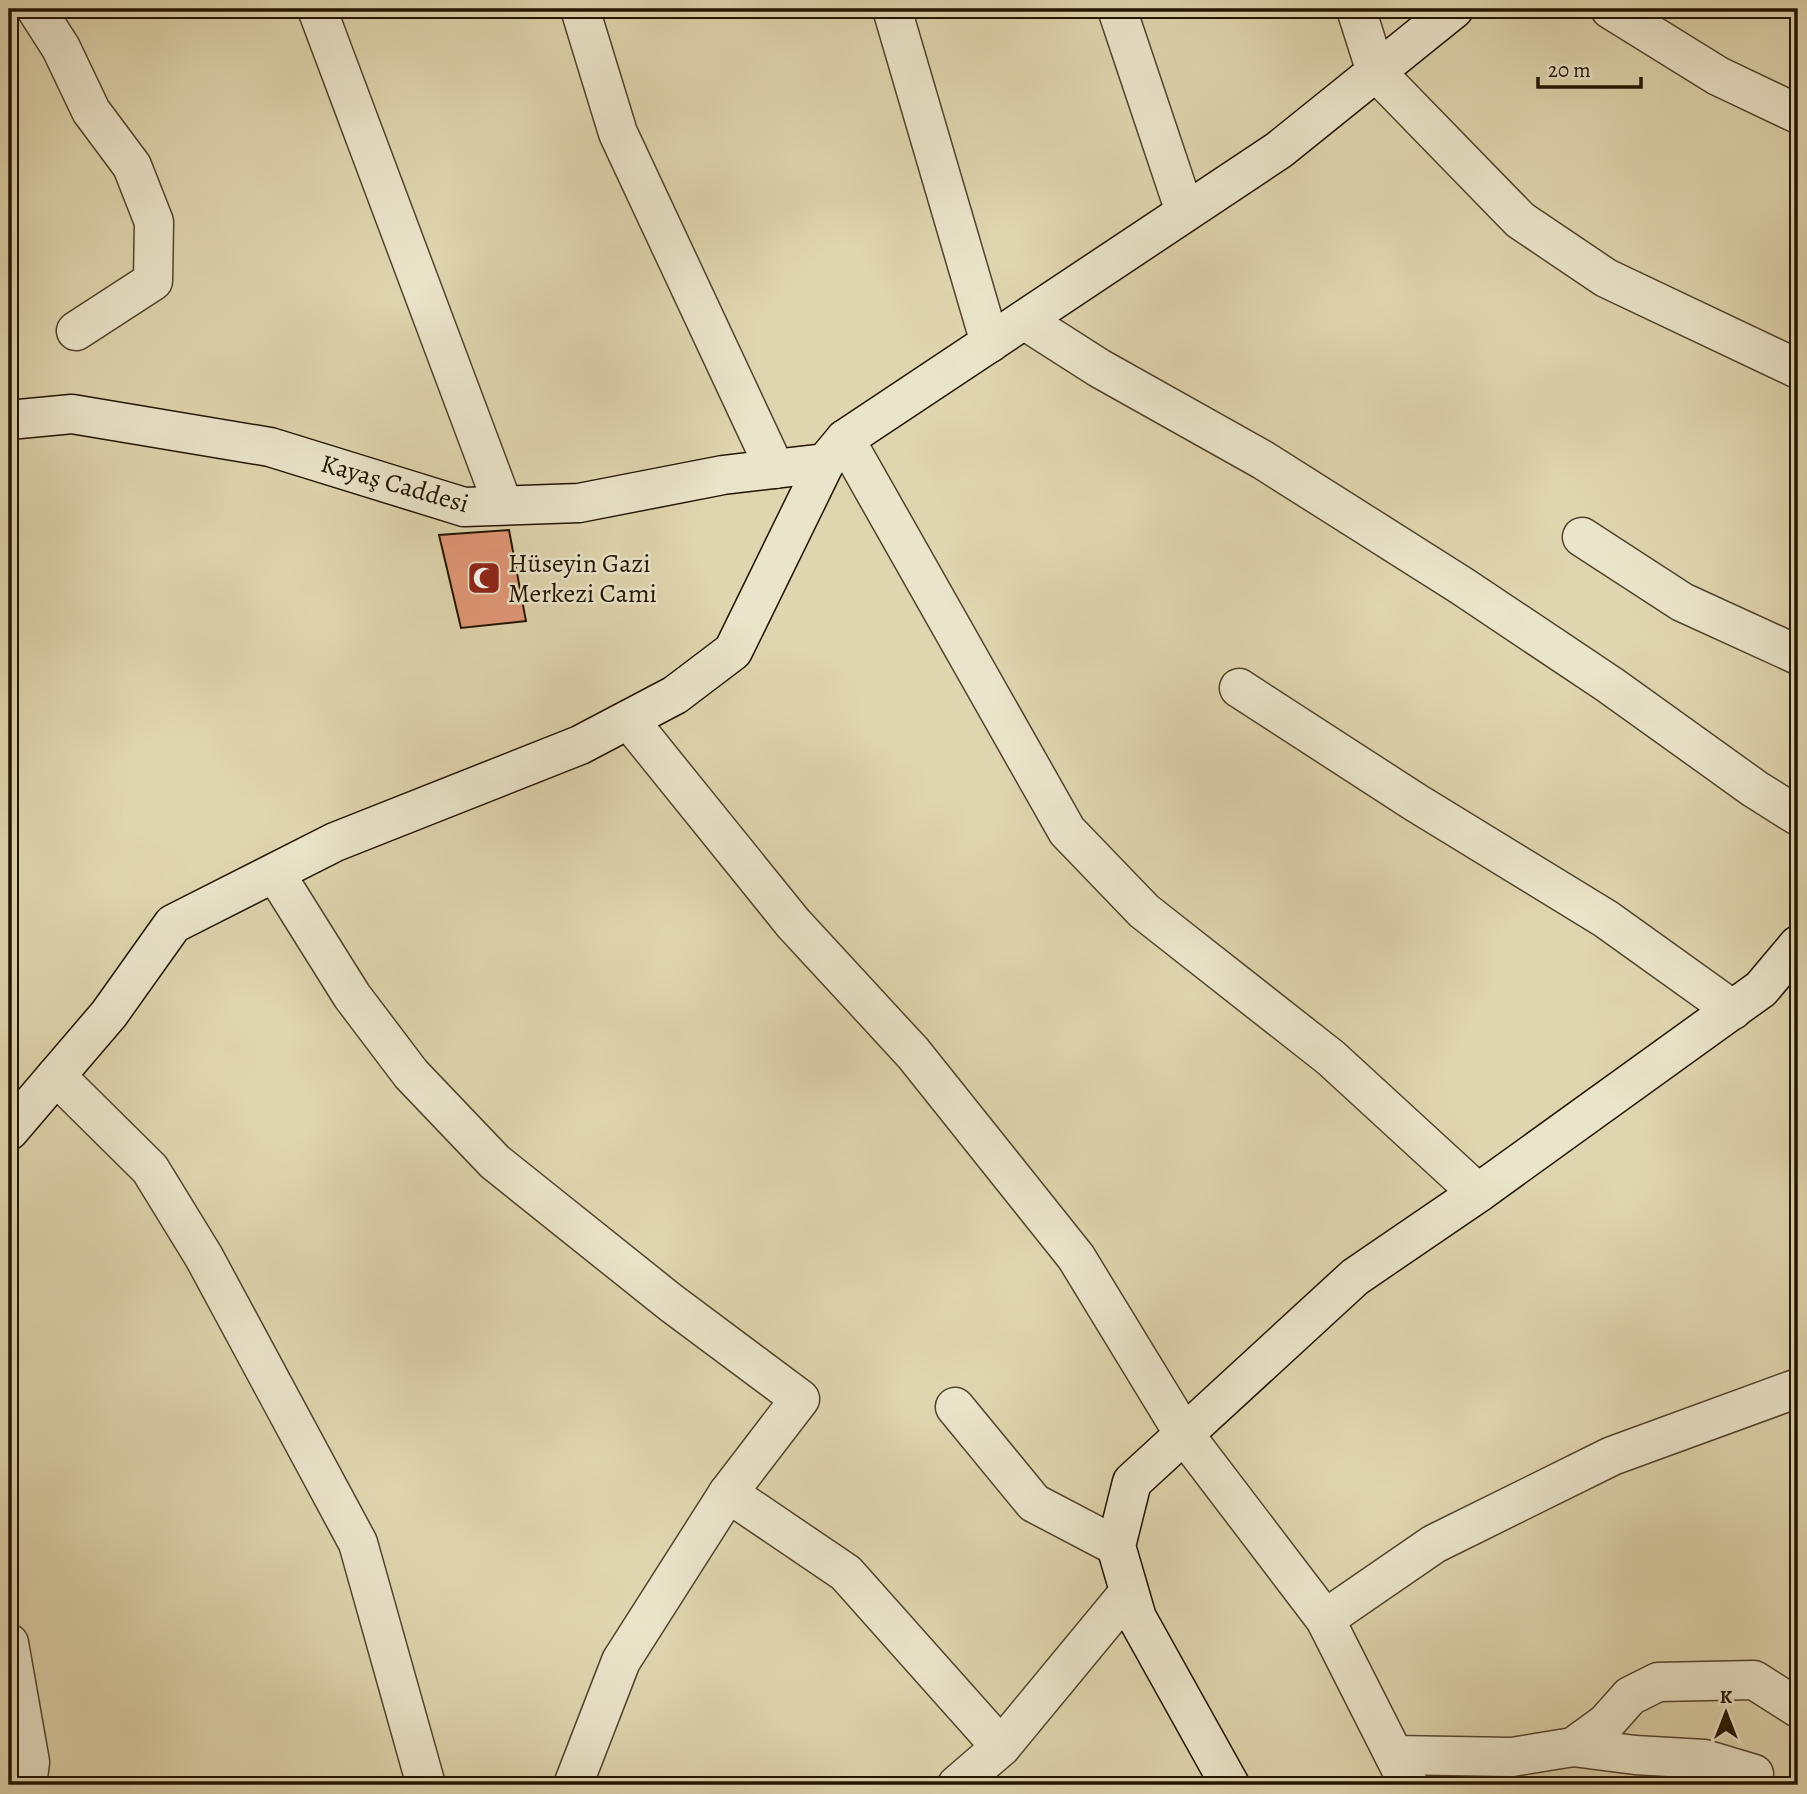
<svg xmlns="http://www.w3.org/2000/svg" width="1807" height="1794" font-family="Alegreya,serif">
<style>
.building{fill:#e19777;stroke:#231400;stroke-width:2}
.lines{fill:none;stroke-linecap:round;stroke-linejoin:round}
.street-casing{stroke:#52442c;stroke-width:41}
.secondary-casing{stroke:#231400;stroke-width:41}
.street{stroke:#eae4ca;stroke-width:38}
.secondary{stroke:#eae4ca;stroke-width:38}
.labels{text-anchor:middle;stroke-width:5;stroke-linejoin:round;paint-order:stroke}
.street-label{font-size:26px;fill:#231400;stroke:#eae4ca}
.poi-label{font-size:26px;fill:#231400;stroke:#eae4ca;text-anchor:start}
</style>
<rect width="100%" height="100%" fill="#dfd5ae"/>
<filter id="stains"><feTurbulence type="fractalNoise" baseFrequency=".00286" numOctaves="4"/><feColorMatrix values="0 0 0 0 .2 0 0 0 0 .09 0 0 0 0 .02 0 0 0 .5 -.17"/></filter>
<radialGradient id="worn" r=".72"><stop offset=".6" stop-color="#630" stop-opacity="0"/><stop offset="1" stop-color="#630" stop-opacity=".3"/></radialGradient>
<polygon class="building" points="509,530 526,621 461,628 439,535"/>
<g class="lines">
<defs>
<g id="street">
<polyline points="36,9 61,48 91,111 132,166 154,222 153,281 76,331"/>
<polyline points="317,9 503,505"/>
<polyline points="580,9 618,133 775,469"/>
<polyline points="892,9 990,343"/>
<polyline points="1117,9 1185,212"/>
<polyline points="1356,9 1376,72 1520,220 1606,278 1798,369"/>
<polyline points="1610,9 1718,76 1798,114"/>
<polyline points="1024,320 1099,368 1263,460 1462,586 1610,685 1755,789 1798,816"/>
<polyline points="845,439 1067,831 1144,911 1331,1058 1478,1193"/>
<polyline points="1582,537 1682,602 1798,655"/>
<polyline points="1239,688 1415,802 1606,919 1733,1010"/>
<polyline points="629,720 793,923 913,1053 1076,1257 1184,1434 1325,1619 1409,1785"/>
<polyline points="275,873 352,996 411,1074 495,1162 670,1302 800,1399 728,1493 621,1661 573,1785"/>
<polyline points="56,1076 150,1169 204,1257 358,1543 426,1785"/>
<polyline points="955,1407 1034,1503 1116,1546"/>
<polyline points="728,1493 846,1573 1001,1747"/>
<polyline points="1325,1619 1434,1544 1612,1456 1798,1388"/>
<polyline points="9,1643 30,1762 27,1785"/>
<polyline points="1573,1747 1635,1755 1704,1759 1754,1774"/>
<polyline points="1394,1755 1512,1757 1573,1747 1606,1723 1630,1696 1658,1682 1754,1680 1798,1708"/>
<polyline points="957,1785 1001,1747 1129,1592"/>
</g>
<g id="secondary">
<polyline points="9,420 72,414 270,447 464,507 579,503 723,475 825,463"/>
<polyline points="9,1131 109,1014 173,924 335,842 580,745 675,695 733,651 825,463 845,439 1279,150 1454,9"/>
<polyline points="1230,1785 1137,1618 1116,1546 1132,1482 1355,1277 1478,1193 1761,989 1798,945"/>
</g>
</defs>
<use href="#street" class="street-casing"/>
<use href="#secondary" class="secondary-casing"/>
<use href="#street" class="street"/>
<use href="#secondary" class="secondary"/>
</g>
<defs>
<symbol id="mosque-square" viewBox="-11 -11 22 22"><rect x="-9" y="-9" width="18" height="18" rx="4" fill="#8f2418" stroke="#eae4ca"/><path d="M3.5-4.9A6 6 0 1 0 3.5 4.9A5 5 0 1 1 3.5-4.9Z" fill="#fff"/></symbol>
</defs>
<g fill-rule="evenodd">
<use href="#mosque-square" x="465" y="559" width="38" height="38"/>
</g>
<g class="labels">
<g class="street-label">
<text transform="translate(395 483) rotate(16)" y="9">Kayaş Caddesi</text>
</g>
<g class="poi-label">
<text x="508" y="572">Hüseyin Gazi<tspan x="508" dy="30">Merkezi Cami</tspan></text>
</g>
</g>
<rect width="1807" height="1794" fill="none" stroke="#dfd5ae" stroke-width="35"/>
<rect x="10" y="10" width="1786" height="1773" fill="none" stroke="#231400" stroke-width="3.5"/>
<rect x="18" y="18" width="1772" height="1759" fill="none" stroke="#231400" stroke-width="2"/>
<g transform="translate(1726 1713)" stroke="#eae4ca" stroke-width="5" paint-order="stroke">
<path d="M0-5L12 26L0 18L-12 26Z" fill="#231400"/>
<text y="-10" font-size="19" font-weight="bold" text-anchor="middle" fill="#231400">K</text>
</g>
<path d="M1538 77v10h103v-10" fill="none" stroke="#231400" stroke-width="3.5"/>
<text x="1548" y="77" font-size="21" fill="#231400" stroke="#eae4ca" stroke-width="5" paint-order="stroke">20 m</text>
<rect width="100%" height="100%" filter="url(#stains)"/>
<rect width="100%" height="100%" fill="url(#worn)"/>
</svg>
